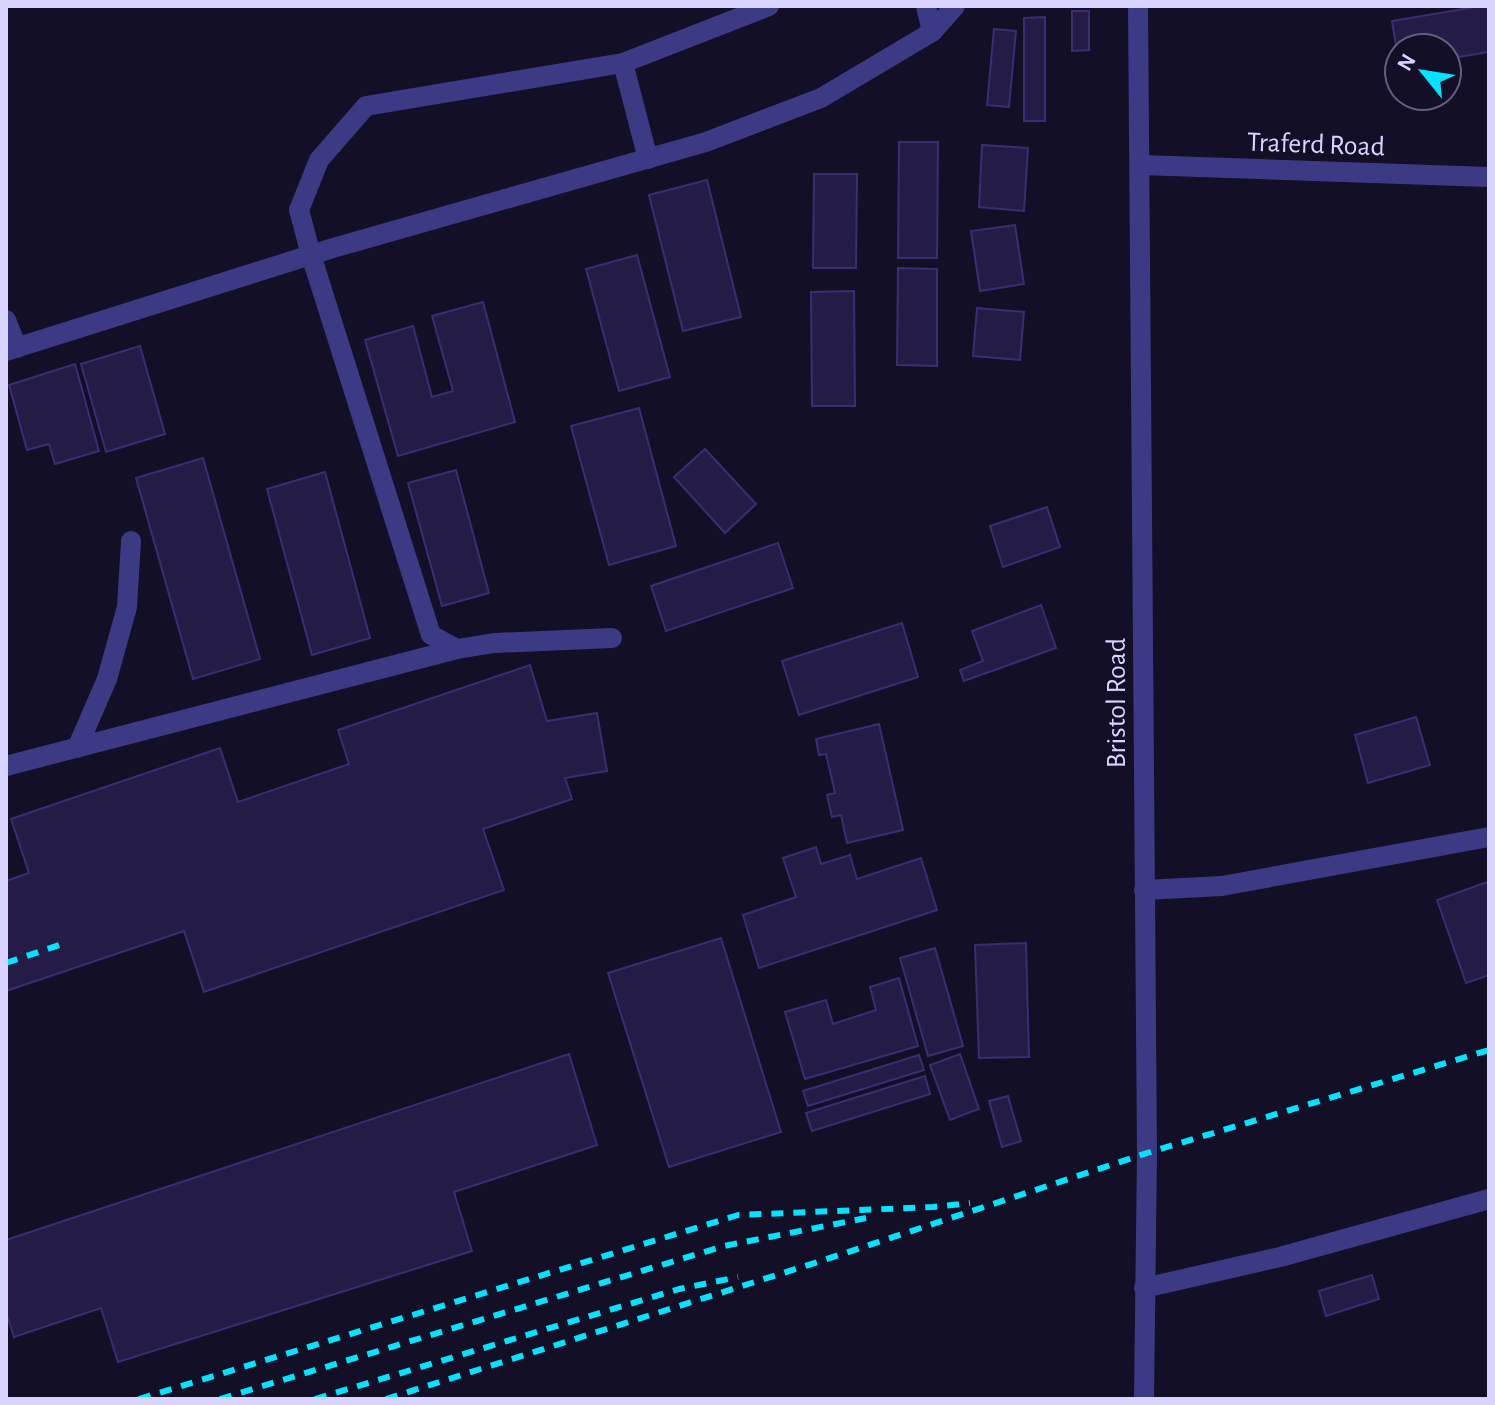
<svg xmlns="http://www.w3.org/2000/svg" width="1495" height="1405" font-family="'Alegreya Sans',sans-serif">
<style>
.building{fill:#241b47;stroke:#3b2d73;stroke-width:2}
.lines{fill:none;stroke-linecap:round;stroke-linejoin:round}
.minor{stroke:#3d3a85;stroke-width:20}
.rail{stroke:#00e5ff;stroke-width:6;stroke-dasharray:12 10;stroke-linecap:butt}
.labels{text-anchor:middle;stroke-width:6;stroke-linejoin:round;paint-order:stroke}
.street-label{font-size:28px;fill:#d9d4ff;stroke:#130f26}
</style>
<rect width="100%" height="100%" fill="#130f26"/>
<g class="building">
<polygon points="1481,6 1489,6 1489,52 1447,59 1447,48 1399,48 1399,64 1392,21"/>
<polygon points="1072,11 1089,11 1089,50 1072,51"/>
<polygon points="1045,17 1045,121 1024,121 1024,18"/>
<polygon points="994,29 1016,31 1009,107 987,105"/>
<polygon points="899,142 938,142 937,258 898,258"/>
<polygon points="982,145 1028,148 1024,211 979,207"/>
<polygon points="814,174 857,174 856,268 813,268"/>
<polygon points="707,180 741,317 683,331 649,195"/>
<polygon points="1015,225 1024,284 980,291 971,231"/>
<polygon points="637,255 670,377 619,391 586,269"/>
<polygon points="898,268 937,269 937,366 897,365"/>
<polygon points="854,291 855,406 812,406 811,292"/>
<polygon points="483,302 515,422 398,456 365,340 413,326 432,397 453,391 432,316"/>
<polygon points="977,308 1024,312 1020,360 973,356"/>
<polygon points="140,346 165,434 106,452 81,364"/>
<polygon points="75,364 99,451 55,464 49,444 27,450 9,385"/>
<polygon points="639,408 676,546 609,565 571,426"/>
<polygon points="705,449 756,504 725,533 674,477"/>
<polygon points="203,458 260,659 193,679 136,478"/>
<polygon points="456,470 489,593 442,606 408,483"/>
<polygon points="325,472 370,638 312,655 267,489"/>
<polygon points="1047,507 1060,547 1003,567 990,526"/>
<polygon points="778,543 793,588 666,631 651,586"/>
<polygon points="1041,605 1056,648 964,681 960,670 983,661 972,631"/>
<polygon points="902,623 918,677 799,715 782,661"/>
<polygon points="530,665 547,721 597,713 607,771 565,778 572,799 483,829 504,890 204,992 184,931 6,991 6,881 29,873 11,819 220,748 238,802 349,764 338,730"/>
<polygon points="1416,717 1430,765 1368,783 1355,735"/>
<polygon points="879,724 903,830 847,843 841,815 832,817 827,795 835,793 826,754 819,755 816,739"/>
<polygon points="816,847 821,864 850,855 857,879 921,858 937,910 759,968 743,915 796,897 783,858"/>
<polygon points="1487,882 1489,889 1489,975 1466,983 1437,900"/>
<polygon points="721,938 781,1132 669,1167 608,973"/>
<polygon points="1026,943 1029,1057 979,1058 975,945"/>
<polygon points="935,948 963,1046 928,1056 900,958"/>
<polygon points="899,978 918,1046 805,1079 785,1012 826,1000 833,1024 876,1010 870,987"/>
<polygon points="569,1054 597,1145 454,1192 472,1251 118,1362 101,1308 14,1337 6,1312 6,1240"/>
<polygon points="960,1054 979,1109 950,1120 930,1065"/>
<polygon points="919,1055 924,1070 808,1106 803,1091"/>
<polygon points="925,1076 930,1094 812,1131 806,1113"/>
<polygon points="1008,1096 1021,1141 1002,1147 989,1101"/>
<polygon points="1372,1275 1379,1299 1326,1316 1319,1291"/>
</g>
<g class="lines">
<g class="minor">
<polyline points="926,6 932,32"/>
<polyline points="1138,6 1147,1153 1144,1399"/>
<polyline points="648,159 623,63 769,6"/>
<polyline points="1141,165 1489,177"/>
<polyline points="6,320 17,348"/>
<polyline points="6,351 333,248 706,142 821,98 932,32 955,6"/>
<polyline points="612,638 494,643 457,649 431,635 311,255 299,210 319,160 366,106 623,63"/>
<polyline points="77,748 107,679 127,607 131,541"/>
<polyline points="6,766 457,649"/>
<polyline points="1144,890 1222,886 1489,837"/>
<polyline points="1144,1288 1280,1257 1489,1199"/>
</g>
<g class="rail">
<polyline points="6,963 68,942"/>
<polyline points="139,1399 738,1215 933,1207 970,1203"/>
<polyline points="220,1399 724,1246 866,1218"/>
<polyline points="315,1399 679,1289 738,1277"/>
<polyline points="386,1399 824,1260 1147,1153 1489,1050"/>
</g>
</g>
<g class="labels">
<g class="street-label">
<text transform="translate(1316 143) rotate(2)" y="10">Traferd Road</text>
<text transform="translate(1115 703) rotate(-90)" y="10">Bristol Road</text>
</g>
</g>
<rect width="1495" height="1405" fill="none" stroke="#d9d4ff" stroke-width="16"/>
<g transform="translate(1423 72) rotate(300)"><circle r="38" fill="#130f26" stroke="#625e7d" stroke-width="2"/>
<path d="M0-6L14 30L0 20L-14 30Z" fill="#00e5ff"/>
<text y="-12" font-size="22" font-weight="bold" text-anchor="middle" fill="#d9d4ff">N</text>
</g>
</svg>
